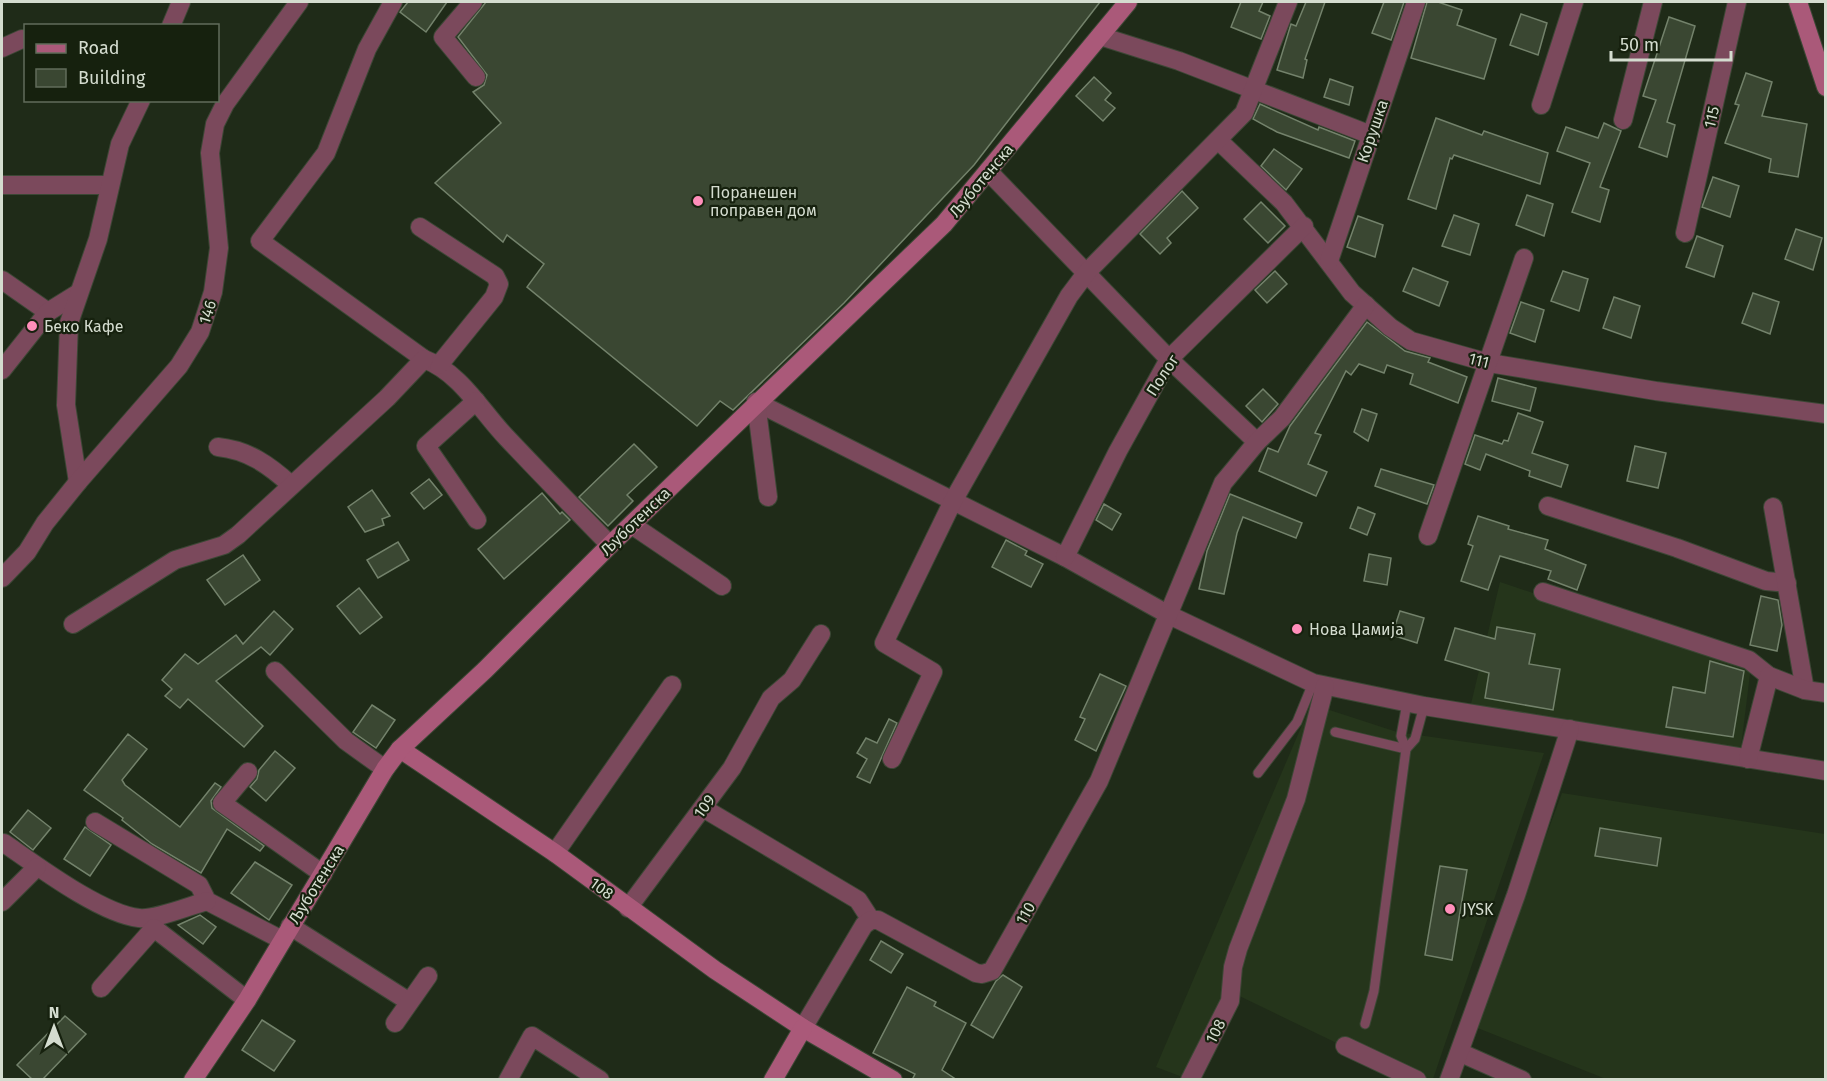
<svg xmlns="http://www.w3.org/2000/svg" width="1827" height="1081" font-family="'Fira Sans',sans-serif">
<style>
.built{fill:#25351b}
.building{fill:#3a4732;stroke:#73826b;stroke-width:1.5}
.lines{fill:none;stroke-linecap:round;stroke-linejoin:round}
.lane-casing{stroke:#3c4735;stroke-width:11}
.street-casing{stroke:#3c4735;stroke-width:20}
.secondary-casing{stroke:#3c4735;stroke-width:20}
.lane{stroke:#7b495c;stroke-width:9}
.street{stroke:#7b495c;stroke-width:18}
.secondary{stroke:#aa5979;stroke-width:18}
.poi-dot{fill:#ff8eba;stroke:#16210e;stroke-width:2}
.labels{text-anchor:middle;stroke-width:4.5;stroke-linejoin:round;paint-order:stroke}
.street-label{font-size:16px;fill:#d4dccf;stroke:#16210e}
.poi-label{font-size:16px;fill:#d4dccf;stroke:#16210e;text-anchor:start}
</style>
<rect width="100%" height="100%" fill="#1f2b18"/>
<g class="built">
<polygon points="1500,582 1751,666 1740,755 1471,704"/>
<polygon points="1311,704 1397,732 1544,753 1433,1079 1411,1079 1229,991 1185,1078 1156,1067"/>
<polygon points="1562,793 1825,834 1825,1079 1606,1079 1475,1027"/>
</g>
<g class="building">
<polygon points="408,2 447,2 426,32 400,12"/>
<polygon points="486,2 1100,2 974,165 844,303 733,410 720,401 697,426 527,287 544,264 507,235 503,242 435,183 501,123 473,92 484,85 487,75 458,37"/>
<polygon points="1241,2 1263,2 1259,11 1270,16 1261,39 1231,27"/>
<polygon points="1306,2 1325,2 1305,59 1307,60 1303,78 1277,70 1291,24 1296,26"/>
<polygon points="1384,2 1404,2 1391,40 1372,33"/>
<polygon points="1427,2 1438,2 1462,10 1457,25 1496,39 1484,79 1411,58"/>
<polygon points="1521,14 1547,23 1538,55 1510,45"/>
<polygon points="1669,17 1695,26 1667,122 1675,125 1667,157 1639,147 1656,100 1643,96"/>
<polygon points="1746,73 1772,82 1762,116 1807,124 1798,177 1769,172 1771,159 1725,143 1739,105 1735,104"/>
<polygon points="1094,77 1111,93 1105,100 1115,108 1103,121 1076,96"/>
<polygon points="1330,79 1353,87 1349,105 1324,97"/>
<polygon points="1260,104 1318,130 1319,127 1355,141 1349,158 1277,132 1253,119"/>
<polygon points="1436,118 1482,135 1484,131 1548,153 1540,184 1454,155 1452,159 1450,158 1436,209 1408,199"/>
<polygon points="1604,123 1621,131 1600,187 1609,190 1600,222 1572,212 1590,163 1557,151 1566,127 1598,138"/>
<polygon points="1274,149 1302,169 1286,190 1261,166"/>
<polygon points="1713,177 1739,186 1730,217 1702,207"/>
<polygon points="1182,191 1198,208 1167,238 1171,243 1160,254 1140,234"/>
<polygon points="1527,195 1553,204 1544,236 1516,225"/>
<polygon points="1261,202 1285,226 1268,243 1244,219"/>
<polygon points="1454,215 1479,224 1470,255 1442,246"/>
<polygon points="1358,216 1383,225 1375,257 1347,247"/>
<polygon points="1796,229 1822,238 1813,270 1785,259"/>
<polygon points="1697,236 1723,246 1714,277 1686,267"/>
<polygon points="1413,268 1448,282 1439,306 1403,291"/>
<polygon points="1275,271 1287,284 1267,303 1255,290"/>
<polygon points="1563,271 1588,279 1579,311 1551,301"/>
<polygon points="1753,293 1779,302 1770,334 1742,323"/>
<polygon points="1614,297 1640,306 1631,338 1603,328"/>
<polygon points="1521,302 1544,310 1535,342 1510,333"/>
<polygon points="1367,322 1405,351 1430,358 1428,362 1467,377 1458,403 1410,384 1413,374 1387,365 1384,373 1359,364 1351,375 1346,371 1315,433 1321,435 1308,464 1327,472 1316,496 1259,471 1268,448 1278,452 1290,426"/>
<polygon points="1498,378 1536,388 1530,411 1492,401"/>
<polygon points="1263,389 1278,404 1262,422 1246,406"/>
<polygon points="1362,409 1377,414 1368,441 1354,432"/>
<polygon points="1518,413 1543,422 1532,453 1568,465 1561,487 1529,476 1530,471 1486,454 1480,470 1465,464 1475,435 1502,444 1504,440 1508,441"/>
<polygon points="634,444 657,467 627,495 633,501 608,526 579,497"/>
<polygon points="1635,446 1666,453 1658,488 1627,481"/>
<polygon points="1381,469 1434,485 1427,504 1375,486"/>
<polygon points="429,479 442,495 424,509 411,493"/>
<polygon points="372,490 390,516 382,519 384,525 365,532 348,507"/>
<polygon points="542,493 560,514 562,512 570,520 504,579 478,549"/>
<polygon points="1230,494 1302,523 1296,538 1243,517 1237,533 1224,594 1199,589 1207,551"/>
<polygon points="1104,504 1121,514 1112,530 1096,520"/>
<polygon points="1358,507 1375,514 1367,535 1350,528"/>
<polygon points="1478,516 1509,526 1508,529 1548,540 1545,549 1586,565 1577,590 1548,579 1551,571 1500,556 1488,590 1461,581 1473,546 1468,544"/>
<polygon points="1006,540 1027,551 1025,555 1043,564 1031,587 992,567"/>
<polygon points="398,542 409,560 378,578 367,560"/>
<polygon points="1369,554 1391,558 1387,585 1364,581"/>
<polygon points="243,555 260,580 225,605 207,580"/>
<polygon points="359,588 382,617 360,634 337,606"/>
<polygon points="1761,596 1778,600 1782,625 1777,651 1750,645"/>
<polygon points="274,611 293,629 270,655 261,647 216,681 263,726 244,747 188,699 180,708 165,696 172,689 162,680 185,654 198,664 236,635 243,644"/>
<polygon points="1400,611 1424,618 1417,643 1392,635"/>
<polygon points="1497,627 1535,634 1529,664 1560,669 1553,710 1485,698 1489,673 1445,660 1455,628 1495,639"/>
<polygon points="1710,661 1744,671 1733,737 1666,727 1673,687 1705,693"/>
<polygon points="1100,674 1126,686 1096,751 1075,740 1085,719 1080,717"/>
<polygon points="372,705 395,720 376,748 353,732"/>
<polygon points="889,719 897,723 870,783 857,777 867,759 857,753 866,738 877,743"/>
<polygon points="128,734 147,749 122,780 125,785 180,827 215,783 221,787 211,801 212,808 264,846 260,851 227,829 201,873 152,844 122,820 123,818 84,790"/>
<polygon points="275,751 295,768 266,801 250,787 257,779 259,770"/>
<polygon points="28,810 51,828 33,850 10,832"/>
<polygon points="85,827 111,845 90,876 64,859"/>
<polygon points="1600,828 1661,838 1657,866 1595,856"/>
<polygon points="255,862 292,885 269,920 231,893"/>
<polygon points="1440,866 1467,870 1452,960 1425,955"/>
<polygon points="200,915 216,927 203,944 178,925"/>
<polygon points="881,941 903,954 891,973 870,960"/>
<polygon points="1003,975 1022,987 993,1038 971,1025 996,981"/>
<polygon points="907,987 936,1002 934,1006 966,1023 942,1070 957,1080 912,1080 915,1074 873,1053"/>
<polygon points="65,1016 86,1034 42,1080 33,1080 17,1065"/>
<polygon points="262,1020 295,1041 274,1071 242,1050"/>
</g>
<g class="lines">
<defs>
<g id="lane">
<polyline points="1335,732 1406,749"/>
<polyline points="1406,749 1415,739 1424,706"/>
<polyline points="1258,773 1297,722 1313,683"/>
<polyline points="1365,1024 1374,991 1406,749 1401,736 1407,703"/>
</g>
<g id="street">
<path d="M393 2 367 49 326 153 260 241 424 359C461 373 481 411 507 438 541 474 575 509 610 545"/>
<polyline points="473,2 443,37 476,77"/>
<polyline points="171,26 181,2"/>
<polyline points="1100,36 1179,61 1371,135"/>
<polyline points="2,48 22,39"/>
<polyline points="1541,105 1574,2"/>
<polyline points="1623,120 1653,2"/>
<polyline points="1218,140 1284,203 1352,293 1390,327 1411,341 1489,363 1656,391 1826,414"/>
<polyline points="988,171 1169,359 1257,442"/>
<polyline points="2,185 110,185"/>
<polyline points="420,227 495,276 499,284 494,297 439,365"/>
<polyline points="1685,233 1737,2"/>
<polyline points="1329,261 1416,2"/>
<polyline points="2,280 48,312"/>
<polyline points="2,370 48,312 77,294"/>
<polyline points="476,401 426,446 477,520"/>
<polyline points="756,402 1065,557 1169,615 1313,683 1424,706 1826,771"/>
<polyline points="756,402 768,497"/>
<path d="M218 447C248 450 269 465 291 485"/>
<polyline points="78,482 66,405 69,323 98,239 120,144 141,100"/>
<polyline points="1548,506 1677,548 1766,581 1787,583"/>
<polyline points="1773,507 1805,690"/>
<polyline points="632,525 722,586"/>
<polyline points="1428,536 1524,258"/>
<polyline points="1065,557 1118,451 1169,359 1304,226"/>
<polyline points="2,578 27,552 45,523 78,482 179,366 200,332 213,292 219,248 210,153 215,124 225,104 299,2"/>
<polyline points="1543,592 1749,660 1769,676"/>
<polyline points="73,624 175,560 224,545 238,535 387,398 424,359"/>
<polyline points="275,671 346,741 385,769"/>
<polyline points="892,759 933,672 884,643 953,501 1069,296 1087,272 1244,113 1288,2"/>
<polyline points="1748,759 1769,676 1805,690 1826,693"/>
<polyline points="248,772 222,803 323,874"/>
<polyline points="703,808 858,900 871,920"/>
<polyline points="95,822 199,885 207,901 282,940"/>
<path d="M4 843C36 865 101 914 139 918 155 920 189 906 207 901"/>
<polyline points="555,853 672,685"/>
<polyline points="2,902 37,867"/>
<polyline points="628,908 732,768 771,698 792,680 821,634"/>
<polyline points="290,926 408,1001"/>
<polyline points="101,988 154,928 247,1000"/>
<polyline points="395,1023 428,976"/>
<polyline points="803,1028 864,925 871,920 878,920 976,973 982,974 992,971 1099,781 1223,483 1257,442 1282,418 1366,305"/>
<polyline points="1345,1046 1417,1080"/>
<polyline points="1461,1053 1522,1080"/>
<polyline points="508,1080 532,1036 600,1080"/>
<polyline points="1190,1080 1230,1001 1233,967 1238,949 1296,799 1325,686"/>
<polyline points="1449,1080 1516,895 1570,729"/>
</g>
<g id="secondary">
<polyline points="1798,2 1826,87"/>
<polyline points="400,749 555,853 715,970 803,1028 893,1080"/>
<polyline points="193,1080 247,1000 385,769 400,749 485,670 610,545 944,224 1128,2"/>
<polyline points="773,1080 803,1028"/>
</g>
</defs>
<use href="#lane" class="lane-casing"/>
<use href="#street" class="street-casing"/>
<use href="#secondary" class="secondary-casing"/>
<use href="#lane" class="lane"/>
<use href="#street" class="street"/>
<use href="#secondary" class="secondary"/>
</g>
<g class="poi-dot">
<circle cx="698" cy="201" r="6"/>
<circle cx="32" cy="326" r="6"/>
<circle cx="1297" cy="629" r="6"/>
<circle cx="1450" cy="909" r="6"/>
</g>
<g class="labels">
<g class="street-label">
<text transform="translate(1711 117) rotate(-77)" y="6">115</text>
<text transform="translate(1372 131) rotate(-71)" y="6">Корушка</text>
<text transform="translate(981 180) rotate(-50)" y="6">Љуботенска</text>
<text transform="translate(207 312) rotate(-72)" y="6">146</text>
<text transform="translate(1479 360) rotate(14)" y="6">111</text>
<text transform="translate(1162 375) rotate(-57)" y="6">Полог</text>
<text transform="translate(635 521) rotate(-44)" y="6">Љуботенска</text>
<text transform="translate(704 806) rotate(-54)" y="6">109</text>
<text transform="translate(316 884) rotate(-58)" y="6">Љуботенска</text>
<text transform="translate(602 888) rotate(36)" y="6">108</text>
<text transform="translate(1025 913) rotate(-61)" y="6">110</text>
<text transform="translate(1215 1031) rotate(-63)" y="6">108</text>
</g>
<g class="poi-label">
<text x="710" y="198">Поранешен<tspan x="710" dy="18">поправен дом</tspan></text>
<text x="44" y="332">Беко Кафе</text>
<text x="1309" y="635">Нова Џамија</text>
<text x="1462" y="915">JYSK</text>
</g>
</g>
<rect width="1827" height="1081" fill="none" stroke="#d4dccf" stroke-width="6"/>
<rect x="24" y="24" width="195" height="78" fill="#16210e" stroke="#626c5b" stroke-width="1.5"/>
<rect x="36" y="44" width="30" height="9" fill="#aa5979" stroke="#626c5b" stroke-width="1.5"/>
<text x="78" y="54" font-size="18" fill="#d4dccf">Road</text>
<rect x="36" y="69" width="30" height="18" fill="#3a4732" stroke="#626c5b" stroke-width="1.5"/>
<text x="78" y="84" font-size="18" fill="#d4dccf">Building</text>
<g transform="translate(54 1027)" stroke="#16210e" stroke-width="4.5" paint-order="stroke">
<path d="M0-4.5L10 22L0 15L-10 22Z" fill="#d4dccf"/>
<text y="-9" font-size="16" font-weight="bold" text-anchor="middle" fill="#d4dccf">N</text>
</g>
<path d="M1611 51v9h120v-9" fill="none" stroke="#d4dccf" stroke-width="3"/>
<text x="1620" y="51" font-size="18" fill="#d4dccf" stroke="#16210e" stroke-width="4.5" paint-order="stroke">50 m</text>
</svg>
